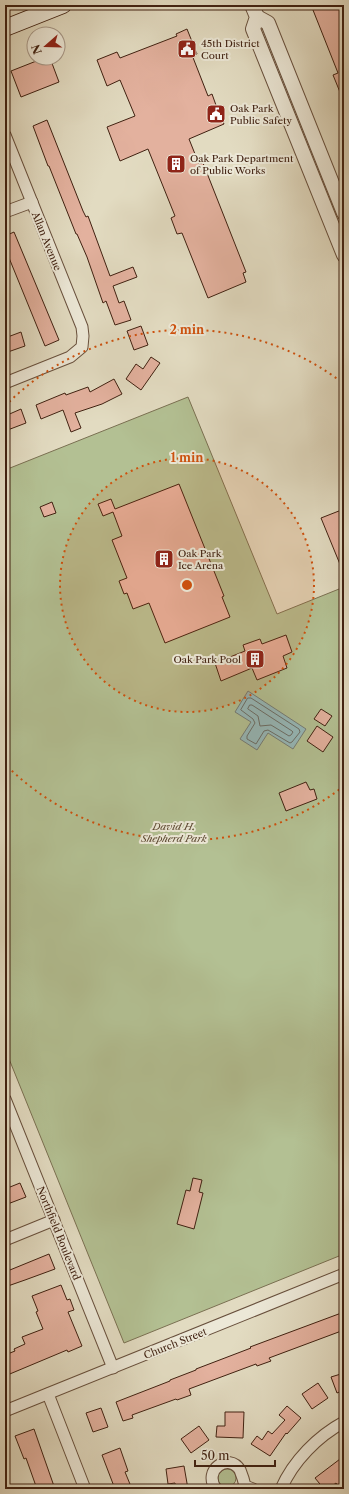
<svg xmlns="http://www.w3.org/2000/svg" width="349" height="1494" font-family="'Libre Caslon Text',serif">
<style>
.green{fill:#b3c093;stroke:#7a7052}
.water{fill:#96b9ba;stroke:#747c76}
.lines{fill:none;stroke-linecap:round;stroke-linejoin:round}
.shore{stroke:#6b6d66;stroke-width:1}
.building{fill:#e3b19e;stroke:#402111}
.minor-casing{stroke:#68503d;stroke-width:13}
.tertiary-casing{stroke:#68503d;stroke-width:16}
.secondary-casing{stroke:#402111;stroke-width:18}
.minor{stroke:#ece8d7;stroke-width:11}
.tertiary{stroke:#ece8d7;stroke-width:14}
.secondary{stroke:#ece8d7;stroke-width:16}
.ring{fill:none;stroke:#cf510d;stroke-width:2;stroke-dasharray:2 4}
.labels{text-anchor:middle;stroke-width:4;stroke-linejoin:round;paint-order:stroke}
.poi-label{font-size:10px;fill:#402111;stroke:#ece8d7;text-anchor:start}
.street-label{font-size:10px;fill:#402111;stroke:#ece8d7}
.park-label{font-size:10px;font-style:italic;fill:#5d4932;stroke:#ece8d7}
.centre{fill:#cf510d;stroke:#ece8d7;stroke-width:2}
.ring-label{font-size:12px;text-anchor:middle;font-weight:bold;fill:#cf510d;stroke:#ece8d7;stroke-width:4;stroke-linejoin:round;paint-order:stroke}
</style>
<rect width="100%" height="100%" fill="#e2dbc1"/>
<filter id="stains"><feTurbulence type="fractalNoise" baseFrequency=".005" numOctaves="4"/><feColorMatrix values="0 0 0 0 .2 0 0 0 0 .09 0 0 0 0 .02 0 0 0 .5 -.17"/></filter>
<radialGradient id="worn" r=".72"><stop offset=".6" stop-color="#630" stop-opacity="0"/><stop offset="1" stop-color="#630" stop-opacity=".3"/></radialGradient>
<g class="green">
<polygon points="188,397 277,614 344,587 344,1254 124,1343 5,1049 5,470"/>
<circle cx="227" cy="1478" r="9"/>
</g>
<polygon class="water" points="248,691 306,729 293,749 268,733 257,750 240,739 251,722 235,712"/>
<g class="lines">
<g class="shore">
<polygon points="248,698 251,698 299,729 300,732 292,742 290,743 268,730 264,731 256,744 247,739 247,736 255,723 253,719 241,710"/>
<polygon points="250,705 252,705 292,731 293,732 291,735 289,736 271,725 260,726 258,716 248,709"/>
</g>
</g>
<g class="building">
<polygon points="311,5 344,5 344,102 333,75 338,73"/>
<polygon points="187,29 197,54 192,55 208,96 212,94 217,108 221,107 224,116 221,117 224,124 189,139 199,164 203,163 246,272 243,273 246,282 208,298 182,233 177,234 171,218 175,216 148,149 120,161 107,127 135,116 120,80 107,86 97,60 117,52 120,58 177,36 176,34"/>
<polygon points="44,58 50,58 59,82 21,97 11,71"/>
<polygon points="47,120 83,211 86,217 88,216 110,276 133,267 137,277 113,286 119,303 124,301 131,320 115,325 106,301 103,303 87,257 77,234 76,234 49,166 48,166 33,126"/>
<polygon points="14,232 59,340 45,346 5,248 5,236"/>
<polygon points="141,326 148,345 134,350 127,331"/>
<polygon points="21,332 25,346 5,353 5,338"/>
<polygon points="151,357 160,363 141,390 126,379 136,364 143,369"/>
<polygon points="114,379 122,394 102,404 75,413 81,428 71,432 63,410 41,419 36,405 65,393 66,395 88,387 90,392"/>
<polygon points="21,409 26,423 5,431 5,416"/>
<polygon points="179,484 224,596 222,597 230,617 165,643 149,603 133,609 127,593 124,594 119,581 127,578 112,540 122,536 113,512 103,516 98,504 111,499 115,509"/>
<polygon points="52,502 56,513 44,517 40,507"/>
<polygon points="344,509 344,574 321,518"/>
<polygon points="286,635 292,652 283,656 287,668 257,680 252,668 221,681 215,663 245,651 243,645 260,639 262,644"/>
<polygon points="321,709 332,716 325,726 314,719"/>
<polygon points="317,726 333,737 323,752 307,741"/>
<polygon points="306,782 310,790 314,789 317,799 286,811 279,793"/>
<polygon points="193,1178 202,1180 199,1192 203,1193 194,1229 177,1224 186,1190 190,1191"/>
<polygon points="20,1183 26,1197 5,1205 5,1189"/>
<polygon points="49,1254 55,1269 25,1280 5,1287 5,1272"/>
<polygon points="61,1285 67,1300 70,1299 74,1310 68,1312 82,1346 68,1352 67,1350 5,1376 5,1355 15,1351 14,1349 25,1344 22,1337 43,1329 36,1312 38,1311 32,1296"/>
<polygon points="344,1312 344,1330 269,1358 271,1361 257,1366 256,1364 189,1389 191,1395 177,1400 176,1399 132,1415 133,1418 123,1421 116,1402 170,1381 170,1380 196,1370 196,1369 251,1348 250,1347"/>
<polygon points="344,1373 344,1390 337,1393 331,1377"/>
<polygon points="318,1383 328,1398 312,1409 302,1394"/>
<polygon points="287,1406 301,1418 287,1434 286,1433 270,1456 251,1444 257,1436 262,1440 268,1431 272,1434 285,1420 279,1415"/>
<polygon points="101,1408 108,1427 93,1432 86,1413"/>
<polygon points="225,1412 244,1412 243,1438 216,1437 217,1426 225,1426"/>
<polygon points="199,1426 209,1440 191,1453 181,1439"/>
<polygon points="34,1429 42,1452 55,1489 37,1489 26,1458 24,1459 15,1436"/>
<polygon points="120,1448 128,1471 125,1472 132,1489 115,1489 102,1455"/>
<polygon points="344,1456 344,1483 339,1487 336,1483 328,1489 324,1489 315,1478"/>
<polygon points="184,1466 188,1489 176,1489 175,1483 168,1484 166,1469"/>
</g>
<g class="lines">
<defs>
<g id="minor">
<polyline points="5,135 82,327 83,336 82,347 70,357 5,383"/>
<polyline points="5,212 32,202"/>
<polyline points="5,1099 113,1368"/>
<polyline points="5,1240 54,1220"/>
<polyline points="48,1394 85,1489"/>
<polyline points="5,1411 344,1274"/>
<path d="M216 1489C202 1470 229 1452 240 1470 242 1475 244 1481 245 1486L253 1489"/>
<path d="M281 1489C293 1461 318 1436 344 1422"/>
</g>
<g id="tertiary">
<polyline points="252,5 257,17 253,29 344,255"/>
<polyline points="257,17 268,23 344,213"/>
</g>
<polyline id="secondary" points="5,28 63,5"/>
</defs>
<use href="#minor" class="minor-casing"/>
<use href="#tertiary" class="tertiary-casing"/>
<use href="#secondary" class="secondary-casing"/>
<use href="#minor" class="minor"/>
<use href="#tertiary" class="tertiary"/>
<use href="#secondary" class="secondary"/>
</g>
<circle cx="187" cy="585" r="127" fill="#cf510d" fill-opacity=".12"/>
<g class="ring">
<circle cx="187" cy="585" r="127"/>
<path d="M344 786A255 255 0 0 1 5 764M5 406A255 255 0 0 1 344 384"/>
</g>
<defs>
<symbol id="civic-square" viewBox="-11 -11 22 22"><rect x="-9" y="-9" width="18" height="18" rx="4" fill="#8f2418" stroke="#ece8d7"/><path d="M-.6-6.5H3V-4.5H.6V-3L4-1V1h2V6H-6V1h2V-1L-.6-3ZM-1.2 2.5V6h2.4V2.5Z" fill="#fff"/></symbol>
<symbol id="building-square" viewBox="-11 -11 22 22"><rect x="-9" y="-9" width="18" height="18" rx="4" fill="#8f2418" stroke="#ece8d7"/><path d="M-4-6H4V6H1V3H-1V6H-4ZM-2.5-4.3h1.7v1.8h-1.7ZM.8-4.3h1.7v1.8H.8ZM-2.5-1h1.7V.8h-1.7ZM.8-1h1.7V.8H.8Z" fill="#fff"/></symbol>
</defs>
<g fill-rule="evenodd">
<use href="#civic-square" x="176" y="38" width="22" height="22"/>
<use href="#civic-square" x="205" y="103" width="22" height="22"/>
<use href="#building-square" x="165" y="153" width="22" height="22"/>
<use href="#building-square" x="153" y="548" width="22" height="22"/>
<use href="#building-square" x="244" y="648" width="22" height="22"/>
</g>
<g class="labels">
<g class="poi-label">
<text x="201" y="47">45th District<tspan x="201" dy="12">Court</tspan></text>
<text x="230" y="112">Oak Park<tspan x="230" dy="12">Public Safety</tspan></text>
<text x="190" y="162">Oak Park Department<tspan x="190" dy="12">of Public Works</tspan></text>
<text x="178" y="557">Oak Park<tspan x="178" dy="12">Ice Arena</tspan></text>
<text x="241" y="663" text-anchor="end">Oak Park Pool</text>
</g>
<g class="street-label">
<text transform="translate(47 241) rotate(68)" y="4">Allan Avenue</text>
<text transform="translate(59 1233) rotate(68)" y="4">Northfield Boulevard</text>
<text transform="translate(175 1343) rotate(-22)" y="4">Church Street</text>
</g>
<g class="park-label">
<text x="174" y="830">David H.<tspan x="174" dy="12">Shepherd Park</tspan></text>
</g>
</g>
<circle cx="187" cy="585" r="6" class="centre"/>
<g class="ring-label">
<text x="187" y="334">2 min</text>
<text x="187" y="462">1 min</text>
</g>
<rect width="349" height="1494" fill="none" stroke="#e2dbc1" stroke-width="20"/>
<rect x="6" y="6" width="337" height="1482" fill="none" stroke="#402111" stroke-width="2"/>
<rect x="10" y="10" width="329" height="1474" fill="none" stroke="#402111"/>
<g transform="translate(46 46) rotate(250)"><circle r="19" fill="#ece8d7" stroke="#a79888"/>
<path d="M0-3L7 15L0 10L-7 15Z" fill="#8f2418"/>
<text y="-6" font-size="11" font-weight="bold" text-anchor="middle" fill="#402111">N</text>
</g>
<path d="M195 1460v6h80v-6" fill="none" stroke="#402111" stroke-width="2"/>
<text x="201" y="1460" font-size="12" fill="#402111" stroke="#ece8d7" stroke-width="3" paint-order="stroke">50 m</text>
<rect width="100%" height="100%" filter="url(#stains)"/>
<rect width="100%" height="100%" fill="url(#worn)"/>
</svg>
